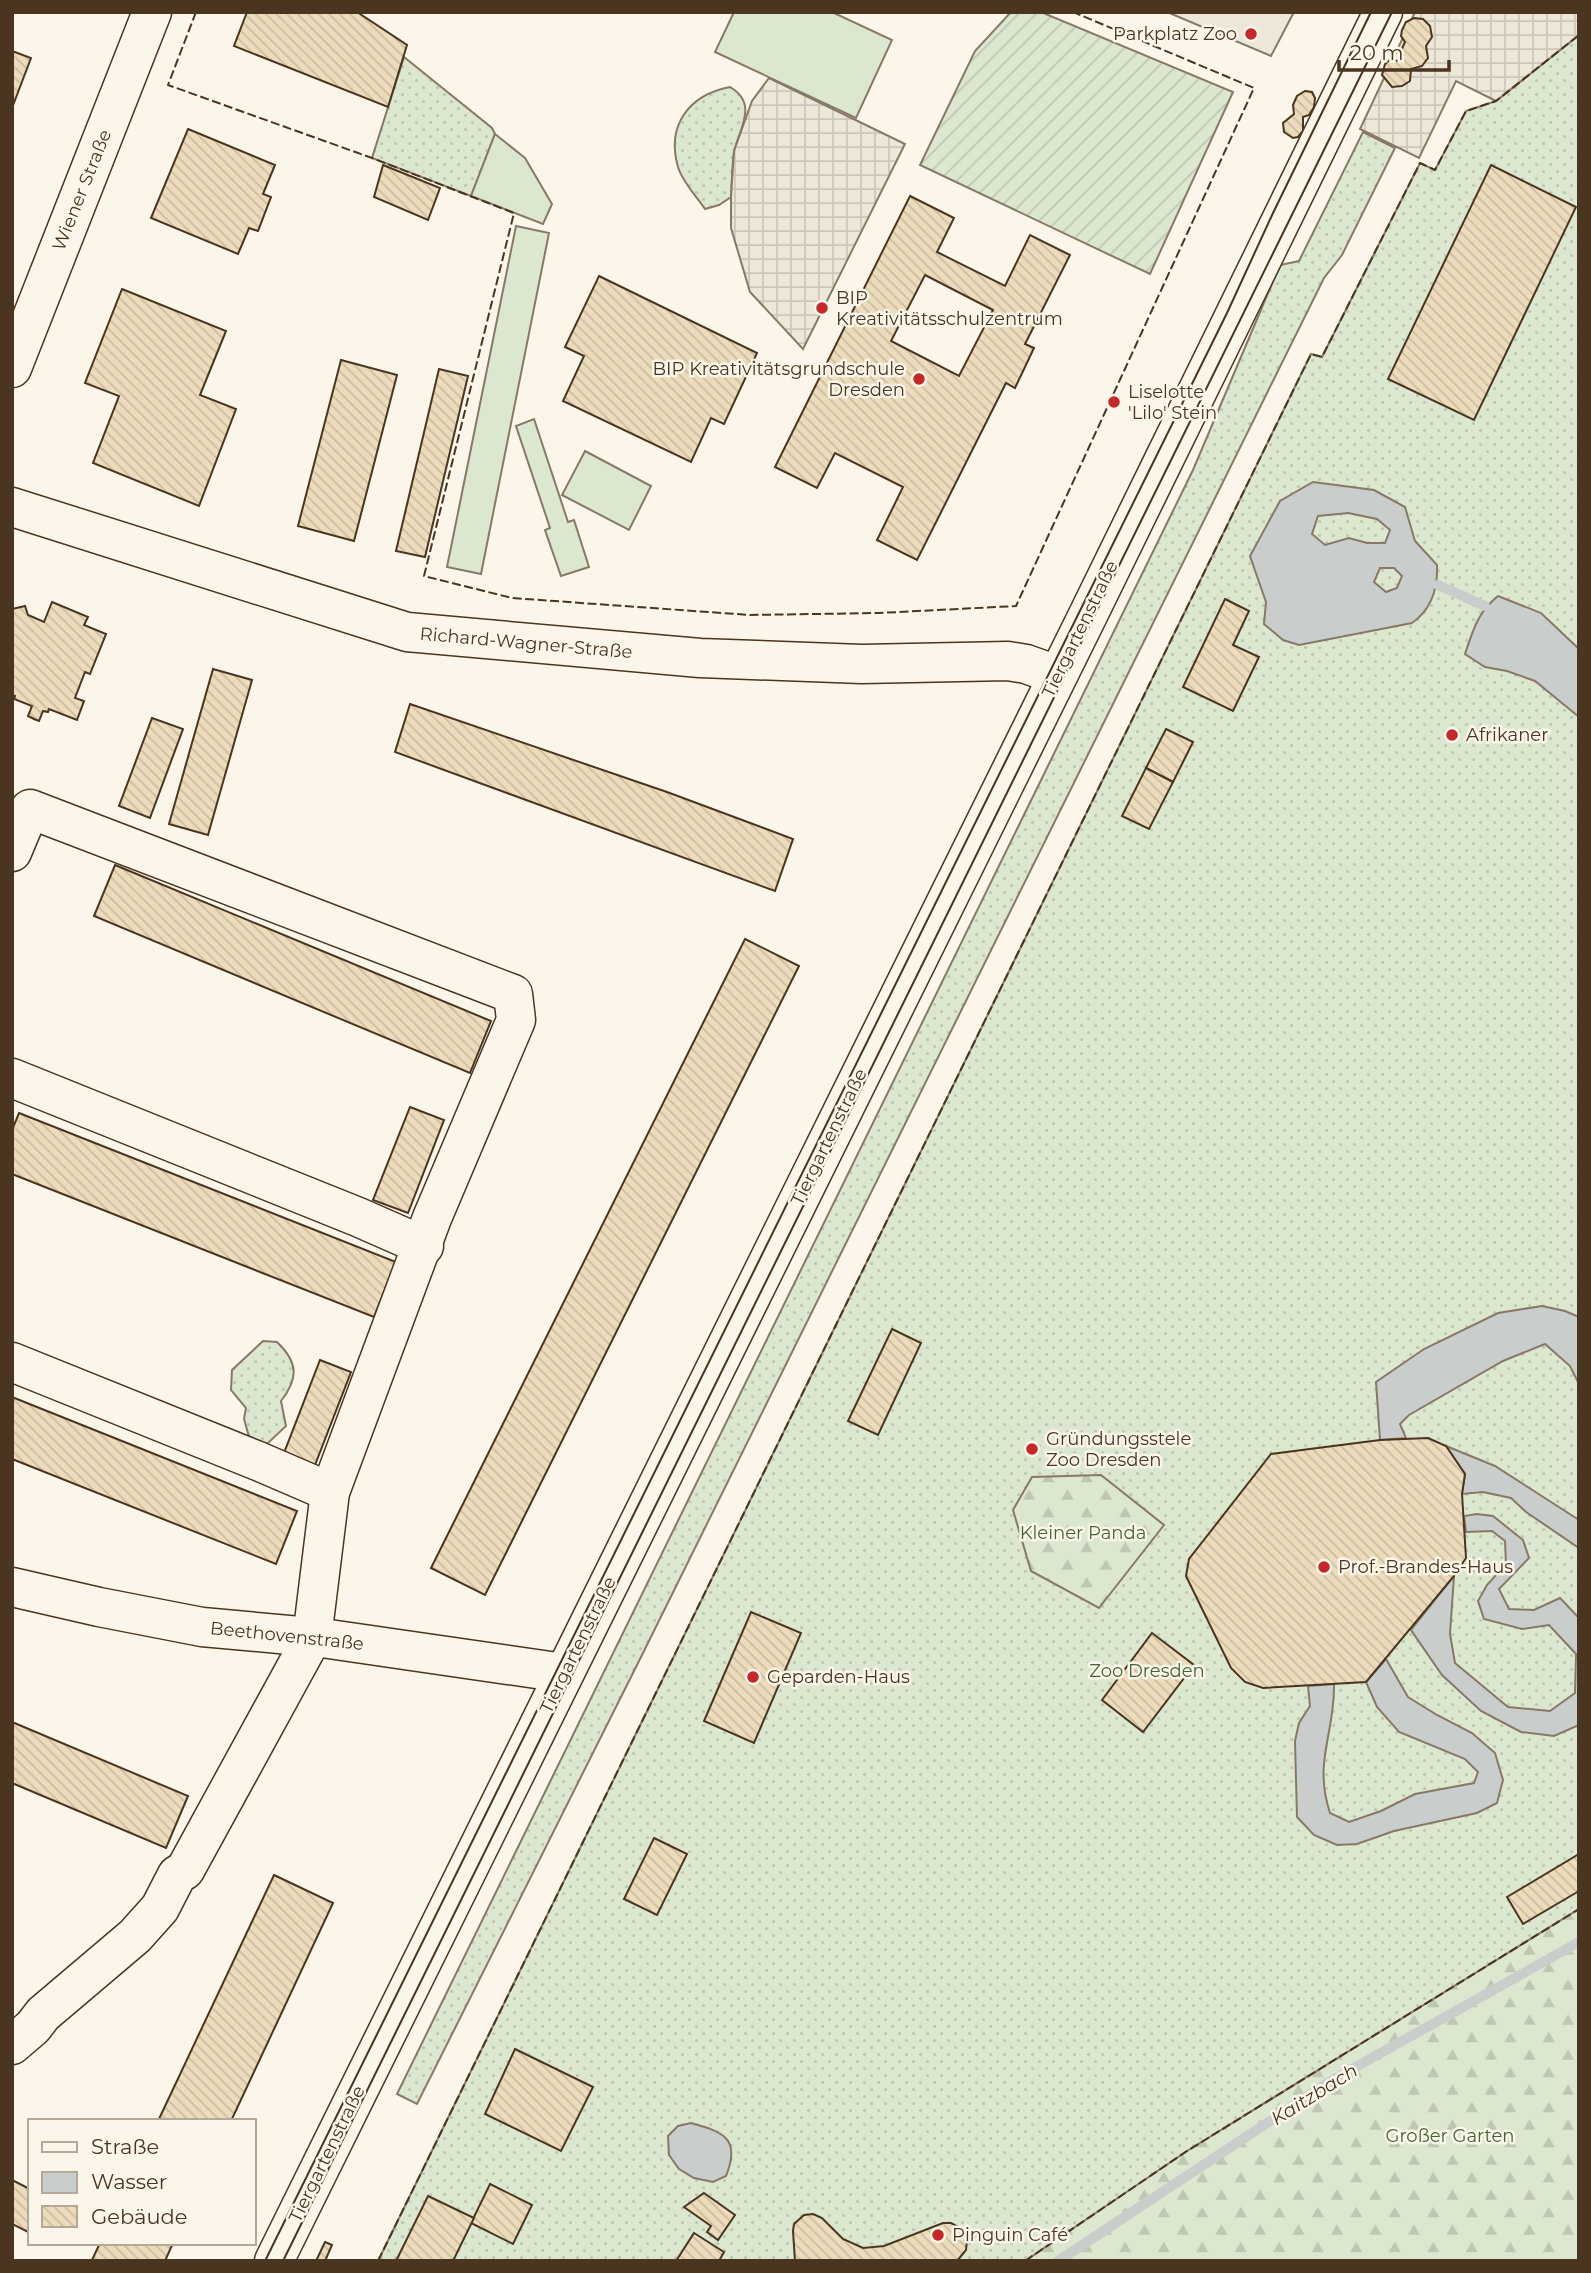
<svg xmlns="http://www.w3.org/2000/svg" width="1591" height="2273" font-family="Montserrat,sans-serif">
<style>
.grass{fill:url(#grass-dots);stroke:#887966;stroke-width:2}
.forest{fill:url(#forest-firs);stroke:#887966;stroke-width:2}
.garden{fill:url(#garden-furrows);stroke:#887966;stroke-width:2}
.pitch{fill:#dce7d0;stroke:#887966;stroke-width:2}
.parking{fill:#ede7d9;stroke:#887966;stroke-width:2}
.plaza{fill:url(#plaza-grid);stroke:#887966;stroke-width:2}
.water{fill:#c9cecd;stroke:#887966;stroke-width:2;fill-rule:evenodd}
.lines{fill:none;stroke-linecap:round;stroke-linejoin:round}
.stream{stroke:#c9cecd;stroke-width:10}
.building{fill:url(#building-back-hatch);stroke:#4a3520;stroke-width:2;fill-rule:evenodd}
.minor-casing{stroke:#4a3520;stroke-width:41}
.major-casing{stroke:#4a3520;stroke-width:41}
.minor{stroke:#fbf6e9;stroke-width:38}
.major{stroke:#fbf6e9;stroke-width:38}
.tram{stroke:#4a3520;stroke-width:2}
.fence{stroke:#4a3520;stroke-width:2;stroke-dasharray:9 3.5;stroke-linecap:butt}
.poi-dot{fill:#c62828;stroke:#fbf6e9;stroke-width:2.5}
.labels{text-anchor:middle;stroke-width:5;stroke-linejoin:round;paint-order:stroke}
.poi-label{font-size:18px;fill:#4a3520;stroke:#fbf6e9;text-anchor:start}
.street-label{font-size:18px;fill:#4a3520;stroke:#fbf6e9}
.park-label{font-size:18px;fill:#436837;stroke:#fbf6e9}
.water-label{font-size:19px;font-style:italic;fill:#4a3520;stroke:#fbf6e9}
</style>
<defs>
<pattern id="grass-dots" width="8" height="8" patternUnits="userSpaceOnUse" patternTransform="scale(1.75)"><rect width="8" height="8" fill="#dce7d0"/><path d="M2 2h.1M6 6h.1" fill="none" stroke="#bec7b2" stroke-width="1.8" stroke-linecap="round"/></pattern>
<pattern id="forest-firs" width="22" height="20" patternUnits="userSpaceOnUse" patternTransform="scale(1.75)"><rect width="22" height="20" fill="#dce7d0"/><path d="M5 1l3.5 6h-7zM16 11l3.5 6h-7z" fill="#bec7b2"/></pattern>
<pattern id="garden-furrows" width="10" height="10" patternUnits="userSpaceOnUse" patternTransform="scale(1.75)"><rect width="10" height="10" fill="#dce7d0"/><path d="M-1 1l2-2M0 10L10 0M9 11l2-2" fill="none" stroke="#bec7b2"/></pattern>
<pattern id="plaza-grid" width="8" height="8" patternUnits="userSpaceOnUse" patternTransform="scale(1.75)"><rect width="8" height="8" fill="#ede7d9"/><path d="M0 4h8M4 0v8" fill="none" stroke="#cdc7ba"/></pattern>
<pattern id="building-back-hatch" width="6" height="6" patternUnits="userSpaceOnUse" patternTransform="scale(1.75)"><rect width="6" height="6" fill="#ecdcbc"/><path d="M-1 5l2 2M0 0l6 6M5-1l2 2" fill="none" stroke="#ccbda1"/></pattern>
</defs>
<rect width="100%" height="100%" fill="#fbf6e9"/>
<g class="grass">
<polygon points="1579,35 1579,2261 378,2261 1311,354 1322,357 1420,163 1435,170 1466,111 1496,101"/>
<polygon points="404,57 492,128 495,134 471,196 372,158"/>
<path d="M730 87C759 104 739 129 734 152 732 166 732 182 731 197L719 205 705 209C696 196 682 181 678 167 666 125 689 95 730 87Z"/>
<polygon points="1363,132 1395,148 1342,255 1324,278 642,1655 417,2104 397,2094 1193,470 1280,265 1299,261"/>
<path d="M263 1341 277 1342C298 1362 299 1378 281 1401L286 1426 267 1444 250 1440 244 1419 246 1408 231 1390 232 1370Z"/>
</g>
<g class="forest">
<polygon points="1101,1475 1164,1525 1099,1608 1031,1571 1013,1510 1032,1477"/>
<polygon points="1579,1909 1579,2261 1025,2261 1187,2151"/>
</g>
<polygon class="garden" points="1011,12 1041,12 1233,92 1150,274 920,165 975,51"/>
<g class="pitch">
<polygon points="734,12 832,12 892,40 856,118 715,52"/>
<polygon points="495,134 525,158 552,204 543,224 471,196"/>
<polygon points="516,226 549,233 481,574 447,567"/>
<polygon points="534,419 568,522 574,520 589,567 561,576 545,530 550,528 516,426"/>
<polygon points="585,451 651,486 629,530 562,495"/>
</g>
<polygon class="parking" points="1167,12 1294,12 1271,56"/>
<g class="plaza">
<polygon points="1415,12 1579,12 1579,35 1496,101 1456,81 1419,158 1360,129"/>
<polygon points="769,78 905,144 803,349 750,292 731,228 731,197 734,151 752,101"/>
</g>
<g class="water">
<path d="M1313 482 1374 490 1405 507 1415 541 1437 565C1438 589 1432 609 1412 623L1299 645 1283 640 1264 624 1266 602 1250 556 1280 501ZM1348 513 1377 519 1390 530 1385 543H1367L1349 538 1325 545 1312 534 1318 516ZM1380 568H1394L1402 576 1397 588 1386 592 1374 582Z"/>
<path d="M1498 596 1541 613 1579 649V717L1535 681 1507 671 1485 667 1465 654C1473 630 1478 612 1498 596Z"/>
<polygon points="1542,1306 1565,1311 1579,1317 1579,1384 1570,1366 1545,1344 1503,1361 1409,1415 1400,1424 1406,1438 1380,1440 1376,1382 1424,1349 1498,1313"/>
<polygon points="1446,1446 1495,1466 1579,1520 1579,1548 1526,1512 1511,1498 1483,1492 1462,1494 1465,1474"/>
<polygon points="1477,1514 1493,1516 1523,1540 1529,1558 1499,1589 1509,1609 1534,1610 1560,1598 1579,1618 1579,1725 1554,1736 1521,1732 1481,1711 1442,1675 1411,1630 1454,1576 1450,1634 1455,1663 1508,1707 1550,1711 1575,1693 1576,1654 1549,1625 1522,1629 1484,1619 1478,1601 1487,1585 1506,1564 1505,1541 1492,1531 1466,1532 1464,1516"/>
<path d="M1386 1659 1408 1697 1437 1715 1472 1733 1495 1753 1503 1780 1497 1803 1477 1813 1394 1831 1357 1844 1337 1845 1314 1835 1297 1817 1295 1741 1299 1723 1310 1706 1308 1686 1334 1684C1335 1734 1313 1761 1330 1813L1349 1822 1381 1811 1415 1794 1474 1783 1478 1772 1465 1759 1399 1732 1377 1707 1366 1682Z"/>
<path d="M691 2123C724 2132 741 2139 726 2176L713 2182 694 2178 679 2169 669 2155 668 2136 678 2126Z"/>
</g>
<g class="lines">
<g class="stream">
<polyline points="1438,585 1485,606"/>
<polyline points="1058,2261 1329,2082 1579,1942"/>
</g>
</g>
<g class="building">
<polygon points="247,12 357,12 407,45 388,107 234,46"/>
<polygon points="1414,18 1423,19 1430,26 1432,37 1426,46 1428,58 1422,66 1411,69 1410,81 1402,86 1392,87 1382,75 1385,64 1390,60 1400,61 1399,55 1405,42 1401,36 1402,30 1406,22"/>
<polygon points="12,51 31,58 12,108"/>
<polygon points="1305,91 1312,92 1315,98 1314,107 1309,115 1303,117 1303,131 1298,137 1293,138 1284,132 1283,123 1294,114 1293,105 1297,96"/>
<polygon points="188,129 275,165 263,194 271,197 258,231 249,228 238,254 151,218"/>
<polygon points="383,165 440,188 428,220 374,197"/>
<polygon points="1491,165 1576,207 1474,420 1388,379"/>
<path d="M910 196 954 218 937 252 1005 286 1030 235 1070 255 1025 344 1034 348 1015 388 1006 383 917 560 877 540 903 487 835 453 817 488 775 467ZM925 275 993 310 959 376 891 341Z"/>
<polygon points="599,276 757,353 724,424 711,418 691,462 563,401 584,356 565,347"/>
<polygon points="122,289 226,331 200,395 236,409 199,506 93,463 119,396 85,383"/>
<polygon points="341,360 397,375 354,541 298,526"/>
<polygon points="439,369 468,376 425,557 396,551"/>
<polygon points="1225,599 1249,611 1233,645 1259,657 1233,711 1183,687"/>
<polygon points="52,602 88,617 84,625 106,634 90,674 85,672 75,698 84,701 77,720 49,709 48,712 43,711 39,721 34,719 28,716 32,706 14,699 15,696 12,695 12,609 25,606 28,615 44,622"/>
<polygon points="213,669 252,680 208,835 169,824"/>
<polygon points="410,704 667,792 793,839 775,891 395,752"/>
<polygon points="152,718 183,729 150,818 119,806"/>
<polygon points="1166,729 1193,742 1173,782 1146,768"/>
<polygon points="1146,768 1173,782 1149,829 1122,816"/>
<polygon points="115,865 491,1021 470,1073 94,916"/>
<polygon points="745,939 799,966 485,1595 431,1568"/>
<polygon points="410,1107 444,1120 408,1213 373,1200"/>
<polygon points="19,1113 396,1262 374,1317 12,1174 12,1130"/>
<polygon points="892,1329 921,1343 878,1435 848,1421"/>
<polygon points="320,1360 351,1372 315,1465 284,1453"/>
<polygon points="12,1397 297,1511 276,1564 12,1459"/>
<polygon points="1428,1438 1446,1446 1465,1474 1462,1494 1466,1558 1454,1576 1366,1682 1263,1688 1245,1682 1231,1668 1186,1576 1189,1559 1271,1454 1380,1440"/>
<polygon points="751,1612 801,1633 754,1743 704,1721"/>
<polygon points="1152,1633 1194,1665 1143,1732 1102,1700"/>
<polygon points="12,1722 188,1796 166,1848 12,1783"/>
<polygon points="654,1838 687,1854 657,1915 624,1899"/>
<polygon points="1579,1854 1579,1891 1523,1924 1507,1897"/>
<polygon points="274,1875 333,1903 231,2121 158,2121"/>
<polygon points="515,2049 593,2087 561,2151 485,2114"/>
<polygon points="12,2180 30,2189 30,2233 12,2224"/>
<polygon points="490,2184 532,2205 513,2244 471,2223"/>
<polygon points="704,2193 735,2215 718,2240 707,2232 711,2226 684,2207"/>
<polygon points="428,2196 474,2218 453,2261 396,2261"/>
<polygon points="813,2214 822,2218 843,2239 863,2248 884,2246 943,2223 951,2223 964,2230 967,2240 966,2250 957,2261 795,2261 793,2231 794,2224 804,2215"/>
<polygon points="694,2233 724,2252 719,2261 676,2261"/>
<polygon points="325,2242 332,2245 325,2261 316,2261"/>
<polygon points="100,2243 173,2243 165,2261 94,2261 92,2260"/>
</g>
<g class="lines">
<defs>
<g id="minor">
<polyline points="12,368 152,12"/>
<polyline points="12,507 407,632 700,658 862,664 1008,661 1026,664 1057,675"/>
<polyline points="12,852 30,809 513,994 516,1020 432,1218 330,1492 312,1638 185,1870 177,1875 160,1908 135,1936 43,2014 33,2027 12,2045"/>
<polyline points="12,1078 358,1217 424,1246"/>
<polyline points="12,1362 258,1461 330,1492"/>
<polyline points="12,1587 99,1607 202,1627 322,1638 564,1673"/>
</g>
<polyline id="major" points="274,2261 1088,615 1383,12"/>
</defs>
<use href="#minor" class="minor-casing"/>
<use href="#major" class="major-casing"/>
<use href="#minor" class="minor"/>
<use href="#major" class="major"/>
<g class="tram">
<polyline points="265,2261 1227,313 1273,213 1371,12"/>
<polyline points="283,2261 1392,12"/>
</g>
<g class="fence">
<polyline points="196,12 168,85 372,158 514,213 424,576 512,598 750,615 879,613 1016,606 1254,88 1073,12"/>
<polyline points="378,2261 1311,354 1322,357 1420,163 1435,170 1466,111 1496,101 1579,35"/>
<polyline points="1025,2261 1187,2151 1579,1909"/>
</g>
</g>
<g class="poi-dot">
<circle cx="1251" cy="34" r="7"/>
<circle cx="822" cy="308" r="7"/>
<circle cx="919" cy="379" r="7"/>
<circle cx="1114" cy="402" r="7"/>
<circle cx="1452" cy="735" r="7"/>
<circle cx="1032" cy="1449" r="7"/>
<circle cx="1324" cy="1567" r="7"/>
<circle cx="753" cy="1677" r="7"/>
<circle cx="938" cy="2235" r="7"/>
</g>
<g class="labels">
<g class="poi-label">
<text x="1237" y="40" text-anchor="end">Parkplatz Zoo</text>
<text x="836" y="304">BIP<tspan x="836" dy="21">Kreativitätsschulzentrum</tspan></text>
<text x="905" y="375" text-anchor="end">BIP Kreativitätsgrundschule<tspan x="905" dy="21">Dresden</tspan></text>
<text x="1128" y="398">Liselotte<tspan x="1128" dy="21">'Lilo' Stein</tspan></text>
<text x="1466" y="741">Afrikaner</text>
<text x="1046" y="1445">Gründungsstele<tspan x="1046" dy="21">Zoo Dresden</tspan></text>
<text x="1338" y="1573">Prof.-Brandes-Haus</text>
<text x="767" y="1683">Geparden-Haus</text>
<text x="952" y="2241">Pinguin Café</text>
</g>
<g class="street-label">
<text transform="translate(82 190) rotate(-68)" y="6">Wiener Straße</text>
<text transform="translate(1080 629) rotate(-64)" y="6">Tiergartenstraße</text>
<text transform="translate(526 643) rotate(5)" y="6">Richard-Wagner-Straße</text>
<text transform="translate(829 1137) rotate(-64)" y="6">Tiergartenstraße</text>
<text transform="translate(287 1636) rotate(6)" y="6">Beethovenstraße</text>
<text transform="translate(578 1645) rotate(-64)" y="6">Tiergartenstraße</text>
<text transform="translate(327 2154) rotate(-64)" y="6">Tiergartenstraße</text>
</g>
<g class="park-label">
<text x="1083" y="1539">Kleiner Panda</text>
<text x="1147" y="1677">Zoo Dresden</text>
<text x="1450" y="2142">Großer Garten</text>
</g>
<g class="water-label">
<text transform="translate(1314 2094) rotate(-32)" y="7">Kaitzbach</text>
</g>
</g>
<rect width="1591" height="2273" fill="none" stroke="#4a3520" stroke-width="28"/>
<rect x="28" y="2119" width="228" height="126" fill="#fbf6e9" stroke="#b4a999" stroke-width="2"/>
<rect x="42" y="2142" width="35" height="10" fill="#fbf6e9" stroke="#b4a999" stroke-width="2"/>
<text x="91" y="2154" font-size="21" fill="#4a3520">Straße</text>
<rect x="42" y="2172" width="35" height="21" fill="#c9cecd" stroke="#b4a999" stroke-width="2"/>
<text x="91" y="2189" font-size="21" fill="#4a3520">Wasser</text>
<rect x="42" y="2206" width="35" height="21" fill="url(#building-back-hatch)" stroke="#b4a999" stroke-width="2"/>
<text x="91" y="2224" font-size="21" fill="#4a3520">Gebäude</text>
<path d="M1339 60v10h110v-10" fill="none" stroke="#4a3520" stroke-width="3.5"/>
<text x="1350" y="60" font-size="21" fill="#4a3520" stroke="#fbf6e9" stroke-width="5" paint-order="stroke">20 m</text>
</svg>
